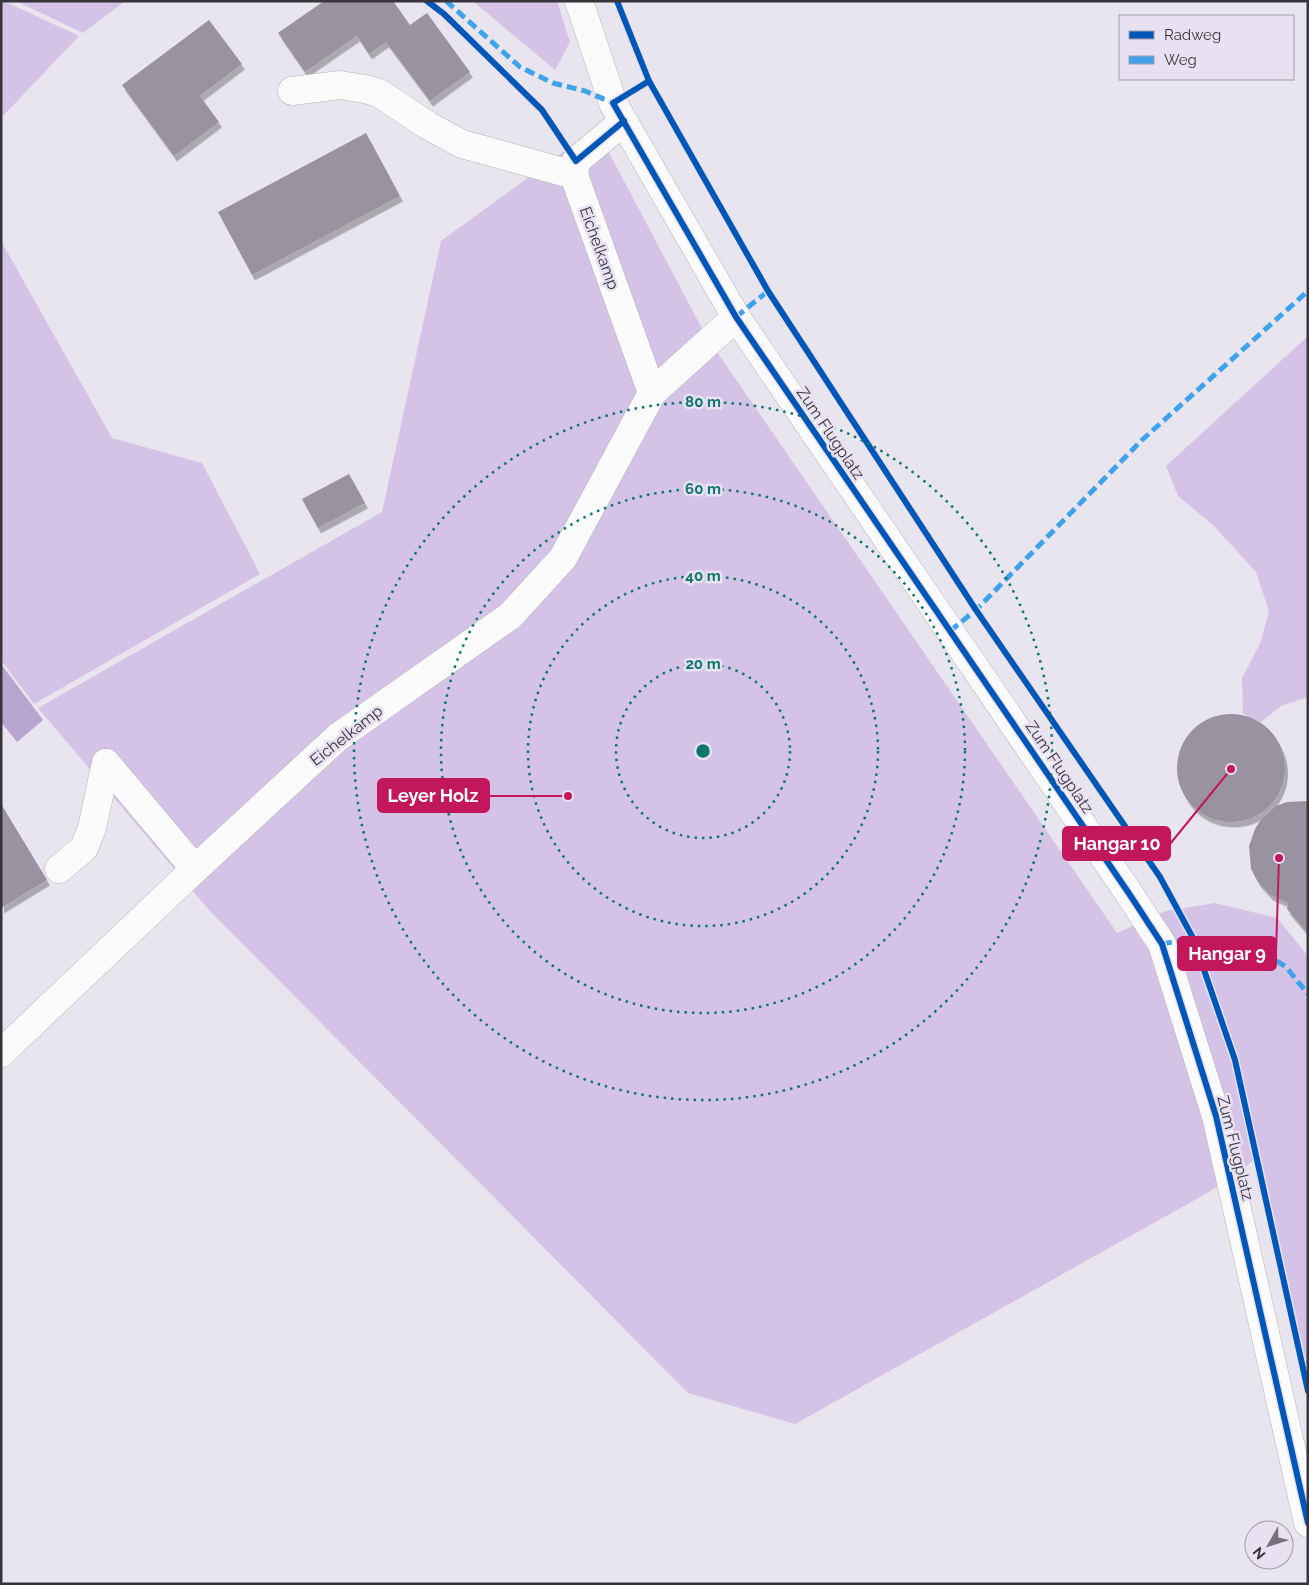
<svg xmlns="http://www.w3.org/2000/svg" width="1309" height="1585" font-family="Raleway,sans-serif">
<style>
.green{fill:#d4c3e7}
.water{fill:#b7a4cf}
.building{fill:#9992a0;filter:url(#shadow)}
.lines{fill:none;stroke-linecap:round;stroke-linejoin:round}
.minor-casing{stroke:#b6b3ba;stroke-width:29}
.minor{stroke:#fcfbfc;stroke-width:28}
.quiet{stroke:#3fa3ec;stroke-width:5;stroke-dasharray:10 5;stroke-linecap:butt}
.cycleway-casing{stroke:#e8e1f2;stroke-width:9}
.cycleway{stroke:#0057b8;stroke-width:6}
.ring{fill:none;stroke:#0f766e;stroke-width:2.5;stroke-dasharray:2.5 5}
.labels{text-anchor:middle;stroke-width:5;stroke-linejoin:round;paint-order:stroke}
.street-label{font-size:16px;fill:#37343b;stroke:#e8e1f2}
.centre{fill:#0f766e;stroke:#e8e1f2;stroke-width:2.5}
.ring-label{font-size:15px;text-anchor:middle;font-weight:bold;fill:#0f766e;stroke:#e8e1f2;stroke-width:5;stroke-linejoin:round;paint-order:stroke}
.leader{fill:none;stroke:#c2185b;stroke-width:2}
.callout-dot{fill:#c2185b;stroke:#e8e1f2;stroke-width:2}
.callout{fill:#c2185b;stroke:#c2185b;stroke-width:2}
.callout-label{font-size:18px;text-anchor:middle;font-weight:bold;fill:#fff}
</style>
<defs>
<filter id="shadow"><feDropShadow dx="3" dy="5.5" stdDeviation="0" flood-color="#0004"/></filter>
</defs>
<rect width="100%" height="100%" fill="#e9e5ee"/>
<g class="green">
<polygon points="1,1 4,1 79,36 1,118"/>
<polygon points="16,1 125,1 83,33"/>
<polygon points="473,1 557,1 570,42 555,70"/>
<polygon points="596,128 706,336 1117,933 1166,911 1215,903 1277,918 1308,956 1308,1401 1254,1160 1209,1192 795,1424 688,1393 208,909 38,708 382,512 441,241"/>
<polygon points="1,241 112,438 202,463 260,574 34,704 1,660"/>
<polygon points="1308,336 1308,697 1281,706 1261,722 1243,714 1242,678 1260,644 1269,611 1256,572 1214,526 1178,496 1166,466"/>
</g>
<polygon class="water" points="1,664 43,720 17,742 1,722"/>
<g class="building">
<polygon points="324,1 393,1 410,25 427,13 470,72 430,101 386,42 369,54 357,36 305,72 278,33"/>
<polygon points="209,20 242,64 200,96 219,122 174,156 122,85"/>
<polygon points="366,133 400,196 252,275 218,212"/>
<polygon points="349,474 365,503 318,528 302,499"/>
<circle cx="1231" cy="768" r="54"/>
<polygon points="1308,801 1308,934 1287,909 1288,903 1270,895 1258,882 1251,869 1249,846 1255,829 1262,818 1276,806 1287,802"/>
<polygon points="1,804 47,880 1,908"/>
</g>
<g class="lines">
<defs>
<g id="minor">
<polyline points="579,1 613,103 736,317 1130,895 1162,944 1216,1116 1308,1523"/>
<polyline points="292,91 340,85 365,89 379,93 427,125 462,144 574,175"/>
<polyline points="624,121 576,161 574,175 652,393"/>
<polyline points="106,763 195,869"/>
<polyline points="59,869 84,848 92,828 106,763"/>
<polyline points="1,1053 195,869 338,737 510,616 563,558 652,393 736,317"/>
</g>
</defs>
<use href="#minor" class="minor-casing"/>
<use href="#minor" class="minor"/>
<g class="quiet">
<polyline points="446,1 520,67 553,83 585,91 613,103"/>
<polyline points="736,317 768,291"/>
<polyline points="950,631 976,610 1142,440 1308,291"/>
<polyline points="1162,944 1193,938 1234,940 1263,952 1286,967 1308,994"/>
</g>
<defs>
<g id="cycleway">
<polyline points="427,1 444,14 542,110 576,161 624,121"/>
<polyline points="617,1 649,81 768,291 976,610 1160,877 1193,938 1235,1060 1308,1391"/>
<polyline points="649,81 613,103 736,317 1130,895 1162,944 1216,1116 1308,1523"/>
</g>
</defs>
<use href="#cycleway" class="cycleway-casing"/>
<use href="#cycleway" class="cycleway"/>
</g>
<g class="ring">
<circle cx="703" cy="751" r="87"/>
<circle cx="703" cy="751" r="175"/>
<circle cx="703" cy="751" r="262"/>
<circle cx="703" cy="751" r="349"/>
</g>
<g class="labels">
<g class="street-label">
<text transform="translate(600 248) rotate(70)" y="6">Eichelkamp</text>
<text transform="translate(831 433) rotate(56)" y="6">Zum Flugplatz</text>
<text transform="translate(346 735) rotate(-38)" y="6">Eichelkamp</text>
<text transform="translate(1060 767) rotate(56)" y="6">Zum Flugplatz</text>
<text transform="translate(1236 1148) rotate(76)" y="6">Zum Flugplatz</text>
</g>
</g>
<circle cx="703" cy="751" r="8" class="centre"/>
<g class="ring-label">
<text x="703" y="407">80 m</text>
<text x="703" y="494">60 m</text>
<text x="703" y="581">40 m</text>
<text x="703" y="669">20 m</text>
</g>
<path class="leader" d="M568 796L489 796M1231 769L1170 844M1279 858L1276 953"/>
<g class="callout-dot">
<circle cx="568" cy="796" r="5"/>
<circle cx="1231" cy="769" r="5"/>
<circle cx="1279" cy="858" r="5"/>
</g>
<g class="callout">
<rect x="378" y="779" width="111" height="33" rx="5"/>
<rect x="1063" y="827" width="107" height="33" rx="5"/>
<rect x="1178" y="937" width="98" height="33" rx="5"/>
</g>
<g class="callout-label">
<text x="433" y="802">Leyer Holz</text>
<text x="1117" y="850">Hangar 10</text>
<text x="1227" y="960">Hangar 9</text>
</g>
<rect width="1309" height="1585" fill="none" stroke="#37343b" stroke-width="5"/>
<rect x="1119" y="15" width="175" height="65" fill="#e8e1f2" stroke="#a19ca9"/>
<rect x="1129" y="31" width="25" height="8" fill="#0057b8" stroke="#a19ca9"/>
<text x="1164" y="40" font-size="15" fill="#37343b">Radweg</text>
<rect x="1129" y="56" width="25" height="8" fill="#3fa3ec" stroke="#a19ca9"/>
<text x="1164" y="65" font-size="15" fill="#37343b">Weg</text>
<g transform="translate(1269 1545) rotate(231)"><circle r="24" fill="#e8e1f2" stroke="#a19ca9"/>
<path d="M0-4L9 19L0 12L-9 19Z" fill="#75727a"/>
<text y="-8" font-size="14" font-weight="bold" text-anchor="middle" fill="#37343b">N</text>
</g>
</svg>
